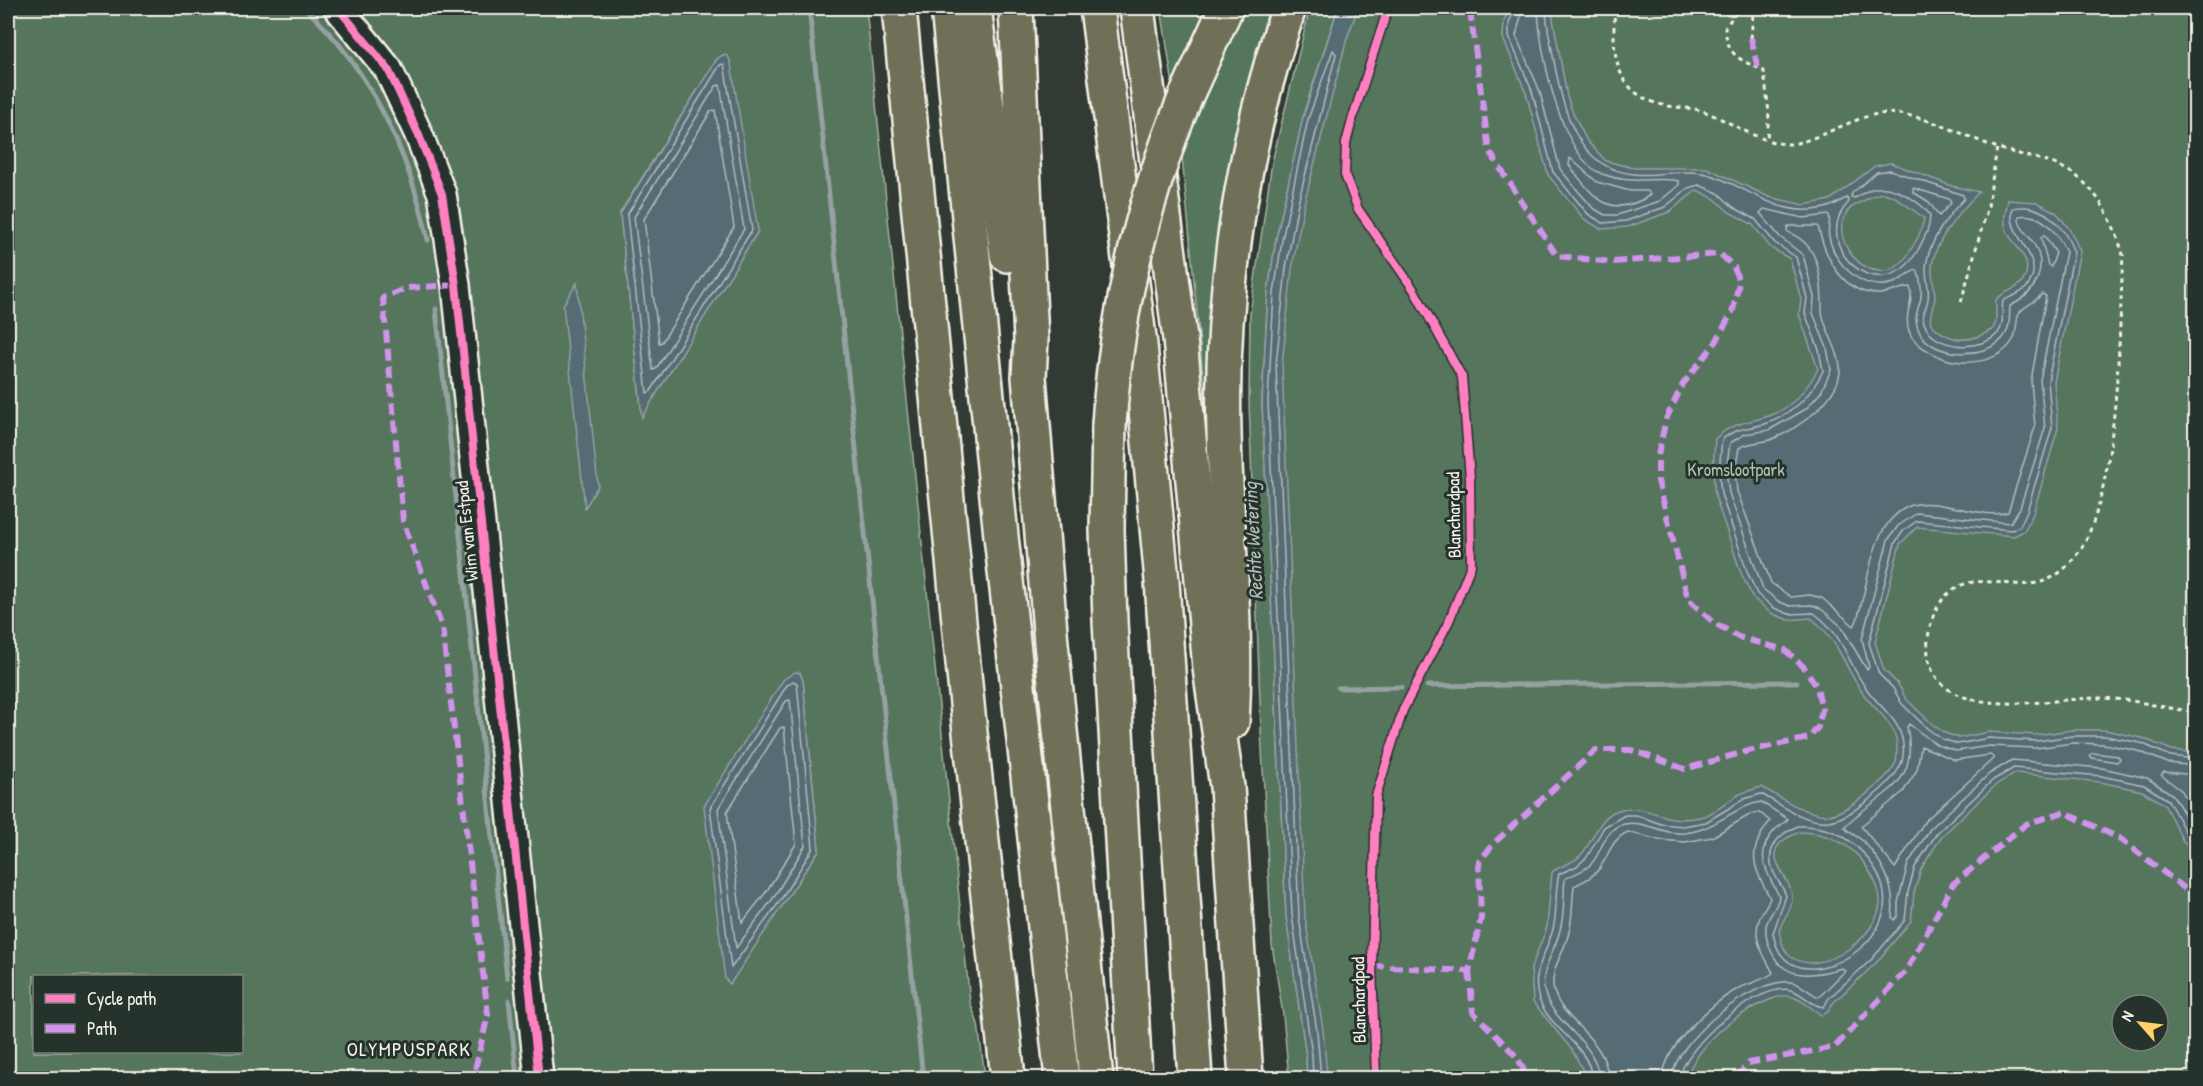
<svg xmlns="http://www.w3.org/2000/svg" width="2203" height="1086" font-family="'Patrick Hand',sans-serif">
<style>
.green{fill:#55745d;stroke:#a4b2a2;stroke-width:1.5;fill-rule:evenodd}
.water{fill:#556c74;stroke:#95a1a2;stroke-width:1.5;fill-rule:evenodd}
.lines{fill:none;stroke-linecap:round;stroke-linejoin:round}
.shore{stroke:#b4bcba;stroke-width:1.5}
.stream{stroke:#95a1a2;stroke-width:5}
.minor-casing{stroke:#f4f1e8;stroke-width:32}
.highway-casing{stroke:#f4f1e8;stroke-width:38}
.path{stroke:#f4f1e8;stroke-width:3;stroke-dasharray:4.5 4.5;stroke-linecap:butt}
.minor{stroke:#26332d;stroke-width:27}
.highway{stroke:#706f59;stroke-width:33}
.highway-bridge-casing{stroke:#f4f1e8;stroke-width:38;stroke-linecap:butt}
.highway-bridge{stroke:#706f59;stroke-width:33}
.quiet{stroke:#d193ec;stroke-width:6;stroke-dasharray:12 6;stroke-linecap:butt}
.cycleway-casing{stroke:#26332d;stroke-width:11}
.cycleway{stroke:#ff80c0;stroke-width:8}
.labels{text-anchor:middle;stroke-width:6;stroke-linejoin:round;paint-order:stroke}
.park-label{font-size:18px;fill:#b4bfb0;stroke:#26332d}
.street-label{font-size:18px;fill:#f4f1e8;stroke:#26332d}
.water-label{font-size:20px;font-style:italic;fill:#b4bcba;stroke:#26332d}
.neighbourhood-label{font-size:20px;letter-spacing:1.5px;fill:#f4f1e8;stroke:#26332d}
</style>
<rect width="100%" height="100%" fill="#323b33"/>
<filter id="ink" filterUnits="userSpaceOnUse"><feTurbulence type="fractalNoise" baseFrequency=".0167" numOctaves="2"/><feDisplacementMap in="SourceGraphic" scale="12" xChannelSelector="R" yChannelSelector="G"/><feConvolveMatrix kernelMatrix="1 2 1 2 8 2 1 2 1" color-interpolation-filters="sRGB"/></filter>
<g filter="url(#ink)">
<g class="green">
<path d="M8 8H866L970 1002 978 1024 985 1078H8ZM723 55 758 231 642 416 620 213 717 59ZM800 673 803 681 819 850 730 983ZM34 976H242V1052H34Z"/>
<polygon points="1161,8 1212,8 1173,85"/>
<polygon points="1240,8 1277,8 1209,437 1182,157 1204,86"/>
<polygon points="1310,8 1338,8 1305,109 1276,239 1268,292 1262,402 1286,916 1306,1056 1307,1078 1289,1078 1283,1015 1272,945 1261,730 1249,401 1250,314 1272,162"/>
<path d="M1347 8H2195V1078H1317L1285 787 1272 329ZM2122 1005H2158V1041H2122Z"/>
</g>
<g class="water">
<polygon points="1338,8 1358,8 1347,38 1304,204 1292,269 1282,365 1305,917 1323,1030 1327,1075 1327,1078 1307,1078 1306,1056 1286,916 1262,402 1268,292 1276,239 1303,117"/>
<path d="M1510 8H1551L1567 96 1572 111 1587 141 1606 161 1634 168H1707L1769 197 1804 205 1830 200 1875 166 1891 163 1952 186 1979 192C1960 211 1937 237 1932 265 1931 276 1935 287 1935 298 1934 308 1928 313 1931 324 1950 343 1970 344 1993 329L1996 322V300C2003 291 2016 291 2023 281 2036 259 2012 246 2006 229 2003 219 2006 210 2008 200L2037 202 2057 213 2070 230 2080 251 2054 382 2058 428 2033 514 2024 531 2014 536 1917 527 1900 544 1875 642 1884 670 1898 684 1906 699 1932 724 1945 733 1959 738 1989 732 2036 735 2072 730H2105L2142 738 2172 750 2195 753V851L2183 841 2164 804 2142 791 2100 782 2016 773 1997 784 1941 837 1921 869 1914 893 1911 921 1876 963 1833 1003 1827 1013 1821 1015C1812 1009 1799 997 1789 996 1782 994 1773 999 1767 1001 1730 1017 1702 1042 1685 1078H1587L1572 1050 1533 1002 1531 968 1547 927 1552 872C1561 865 1572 864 1580 856 1597 839 1598 804 1636 809 1664 813 1668 823 1700 817 1715 814 1727 801 1740 794 1747 791 1755 789 1762 787 1782 799 1802 812 1825 815 1842 817 1890 779 1896 762 1897 758 1897 749 1897 744 1894 721 1875 711 1862 692 1842 663 1841 642 1811 618L1788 620 1771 613 1753 598 1741 573 1715 496 1713 471 1715 439C1730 424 1743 423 1762 418 1788 412 1806 391 1818 369L1799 314 1801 299 1790 259 1771 248 1752 224 1729 212 1715 199 1697 190 1669 212 1628 227 1601 229 1584 219 1548 175 1526 93 1503 38 1504 21ZM1884 193 1895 197 1924 218C1922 231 1917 240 1910 251 1877 309 1810 226 1859 203 1869 199 1872 194 1884 193ZM1800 832C1826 833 1848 841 1864 863 1871 873 1880 888 1880 901 1880 936 1822 978 1791 957 1783 951 1782 941 1779 932 1781 919 1793 911 1792 897 1792 874 1750 850 1800 832Z"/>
<polygon points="723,55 728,56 731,64 758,231 642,417 620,214 717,59"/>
<polygon points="577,283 598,486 585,508 563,305"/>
<polygon points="795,672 800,673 803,681 819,850 730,984 725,979 704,806 783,680"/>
</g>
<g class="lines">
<g class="shore">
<path d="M1515 8 1509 23V37L1532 91 1553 172 1588 214 1603 223 1626 221 1665 207 1688 188 1699 185 1718 193 1733 207 1755 219 1775 243 1796 257 1807 298 1805 313 1819 350 1823 371C1811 395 1792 415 1765 424 1749 429 1735 427 1722 440L1719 471 1721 494 1747 571 1757 594 1774 608 1789 614 1814 613C1847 638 1846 662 1868 691 1882 709 1900 720 1903 744 1904 750 1903 761 1900 766 1891 785 1849 819 1829 821 1805 824 1781 804 1761 794L1744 799 1706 822 1683 826 1661 824 1636 815H1625L1604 827 1587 857 1577 866 1559 874C1554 892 1558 911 1553 929 1547 952 1530 974 1539 999 1549 1029 1589 1045 1592 1078"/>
<path d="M1523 8 1516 36 1539 89 1560 169 1578 191 1593 208 1605 215H1617L1660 201 1679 185V181C1652 176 1634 186 1602 174 1560 157 1539 48 1538 8"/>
<path d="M1546 8C1546 25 1551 44 1554 61 1563 108 1576 169 1634 174 1658 177 1683 168 1707 174 1750 186 1781 223 1831 206 1837 204 1841 200 1847 198L1849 202C1807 244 1881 315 1918 250 1924 238 1930 229 1930 215 1920 201 1893 185 1876 188 1867 189 1862 195 1855 198L1851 197 1852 193 1877 172 1890 170 1963 195 1964 199C1948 215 1928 243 1926 267 1925 277 1930 288 1928 299 1927 309 1920 315 1925 325 1934 350 1982 352 1998 333 2005 324 2001 311 2003 301 2010 296 2020 295 2027 287 2049 258 2004 235 2013 208 2044 202 2064 226 2074 252L2048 381 2052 428 2027 511 2020 526 2012 530 1917 521 1904 530 1895 543 1869 643 1879 674 1893 688 1902 704 1928 729 1942 739 1958 744 1989 738 2036 741 2072 736H2105L2141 743 2170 756 2196 759"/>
<polygon points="724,64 752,230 651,391 647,393 627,215 720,65"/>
<polygon points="720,85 744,229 656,369 653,370 634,217 716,86"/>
<polygon points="715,110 734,227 662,342 659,343 644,219 711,111"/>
<path d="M1570 158 1597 182 1630 191H1648L1650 195C1609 222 1592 195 1569 165Z"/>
<polygon points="1913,188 1949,199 1951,203 1939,216 1929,202 1913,192"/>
<path d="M1764 209 1803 218 1829 215C1831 222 1827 230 1829 237 1835 265 1863 293 1894 283 1902 280 1910 271 1917 270 1920 277 1922 289 1921 297 1919 309 1913 316 1918 329 1929 358 1985 360 2003 338 2011 328 2009 317 2010 306 2034 295 2049 270 2034 244 2028 234 2018 227 2019 216 2043 212 2057 232 2066 252L2040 380 2045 428 2020 508 2010 523 1917 513 1898 526 1888 540 1862 639 1869 667 1867 670 1841 626 1820 608 1812 605 1790 606 1778 601 1763 589 1729 493 1726 471 1730 443 1745 434 1769 430 1806 409 1821 392 1831 370 1827 348 1813 313 1814 297 1803 255 1780 237 1760 213Z"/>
<path d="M1788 226H1818C1825 256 1841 294 1879 294 1890 294 1901 287 1910 287 1915 302 1903 313 1909 331 1913 343 1926 350 1936 355 1959 368 2001 364 2014 338 2017 331 2016 316 2020 312 2026 305 2036 302 2042 294L2046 296 2031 381 2035 427 2008 512C1984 521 1932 494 1907 507 1873 524 1870 572 1861 605 1859 612 1858 621 1854 626L1822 598 1810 595 1791 597 1771 583 1737 491 1735 471 1739 448C1749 442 1759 443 1770 440 1796 431 1842 398 1840 367 1839 348 1822 326 1822 310 1822 290 1821 259 1806 244 1801 238 1793 235 1787 231Z"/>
<polygon points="2044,235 2056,253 2051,267 2048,265 2041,238"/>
<polygon points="793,681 797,683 813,848 780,901 731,968 710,808 787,685"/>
<polygon points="790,700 805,846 774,897 736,948 718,809 786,701"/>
<polygon points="784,727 796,844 766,892 742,923 727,812 780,728"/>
<polygon points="1921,746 1955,760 1990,755 1994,758 1925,821 1895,868 1861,826 1903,792 1917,770"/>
<polygon points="2093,753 2118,756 2120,759 2117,762 2092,758 2090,755"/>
<path d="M2196 766 2168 763 2138 751 2104 744 2073 743 2036 748 1990 746 1956 751 1937 745 1909 724 1907 727C1920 789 1879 791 1844 827 1849 833 1857 836 1863 841 1884 863 1896 888 1892 917L1894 920 1898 916V902L1908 864 1930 829 1989 774 2012 760 2102 768 2147 778 2173 795 2196 834"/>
<polyline points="2196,775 2164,772 2161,775 2182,791 2196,817"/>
<path d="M1798 826C1823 825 1846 834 1863 853 1931 927 1819 994 1784 958 1777 951 1775 942 1773 933L1786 896C1784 888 1778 882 1775 875 1763 852 1777 834 1798 826Z"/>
<polyline points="1313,1078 1312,1055 1292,915 1268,402 1274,293 1282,240 1308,119 1333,50 1336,54 1298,203 1286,268 1276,365 1299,917 1317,1031 1321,1078"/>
<path d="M1599 1078C1597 1043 1558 1027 1546 997 1537 973 1555 952 1560 930 1565 914 1563 896 1565 879 1574 873 1584 872 1592 863 1602 851 1603 834 1618 826 1639 816 1663 836 1685 833 1717 829 1734 806 1761 802L1788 819C1784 824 1778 826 1774 831 1753 854 1768 874 1779 896 1778 908 1768 915 1766 926 1765 935 1768 945 1772 953 1786 982 1817 975 1842 968L1845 971 1819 997C1810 994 1801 983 1791 982 1754 977 1674 1041 1672 1078"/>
<path d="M1608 1078C1607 1040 1565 1023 1555 994 1547 972 1565 952 1569 932 1573 917 1572 901 1574 886 1584 881 1595 876 1601 866 1610 852 1612 839 1628 832L1659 840 1685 842 1712 837 1751 814 1759 812 1770 821C1746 852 1753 866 1770 898 1767 906 1761 912 1759 920 1752 941 1765 956 1773 973 1764 980 1750 983 1739 988 1712 1003 1664 1046 1663 1078"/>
<path d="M1680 1078C1683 1047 1759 981 1791 990 1803 993 1812 1007 1824 1007L1829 998 1872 959 1905 920 1908 892 1915 867 1937 833 1993 780 2014 768 2101 776 2144 785 2168 800 2188 837 2196 844"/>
</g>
<g class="stream">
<path d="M305 8C370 68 409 153 428 240"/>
<polyline points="809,8 923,1078"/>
<polyline points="436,309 507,978"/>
<polyline points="1427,686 1797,682"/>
<polyline points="1338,688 1401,687"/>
<polyline points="509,1000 517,1078"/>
</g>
<defs>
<polyline id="minor" points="338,8 388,69 418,133 442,194 456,285 539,1078"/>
<g id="highway">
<polyline points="899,8 968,714 1008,1078"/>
<polyline points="948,8 1001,536 1062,1078"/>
<polyline points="974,8 1007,255"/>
<polyline points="1016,8 1031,340 1029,377 1051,643 1096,1078"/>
<polyline points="1097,8 1140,345 1162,581 1195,1078"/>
<polyline points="1137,8 1180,339 1210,668 1227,787 1246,1078"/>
<polyline points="1186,96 1226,8"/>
<polyline points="1109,425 1107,529 1110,621 1135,1078"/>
<path d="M1232 722C1238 625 1226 529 1224 432 1220 289 1243 143 1289 8"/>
</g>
</defs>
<use href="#minor" class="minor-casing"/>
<use href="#highway" class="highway-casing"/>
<g class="path">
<path d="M1615 8C1612 48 1612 91 1659 104 1675 109 1693 106 1708 113 1733 123 1760 143 1788 144 1808 145 1854 117 1878 114 1916 109 1959 134 1995 147 2022 157 2051 158 2075 175 2101 194 2115 226 2123 255 2119 329 2119 495 2078 553 2036 612 1992 565 1954 589 1937 600 1930 621 1928 639 1920 726 2041 700 2092 698 2126 697 2162 708 2196 712"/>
<path d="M1751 38 1753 13 1748 8 1738 9 1725 28C1728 58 1740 59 1764 71L1769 113 1767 140"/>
<polyline points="1961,302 1988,206 1997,148"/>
</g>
<use href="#minor" class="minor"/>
<use href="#highway" class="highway"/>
<defs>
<path id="highway-bridge" d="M1109 425C1116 312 1143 200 1186 96"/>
</defs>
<use href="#highway-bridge" class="highway-bridge-casing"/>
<use href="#highway-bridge" class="highway-bridge"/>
<g class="quiet">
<polyline points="1751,38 1758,68"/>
<polyline points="456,285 407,288 383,298 403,521 442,627 488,1015 473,1078"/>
<polyline points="1372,966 1469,971 1481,918 1479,862 1494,843 1596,750 1631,750 1685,769 1748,751 1809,738 1818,727 1822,710 1817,687 1804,667 1785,650 1738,637 1713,622 1688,599 1658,481 1658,455 1666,419 1683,384 1716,342 1733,310 1739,283 1734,267 1720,254 1612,262 1557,256 1489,151 1471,18 1475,8"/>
<polyline points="1469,971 1473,1012 1517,1057 1528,1078"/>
<polyline points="1737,1078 1748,1063 1835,1047 1906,971 1953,884 2026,824 2064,812 2119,838 2196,897"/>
</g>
<defs>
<g id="cycleway">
<polyline points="338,8 388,69 418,133 442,194 456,285 539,1078"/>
<polyline points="1376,1078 1372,966 1376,796 1403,710 1449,621 1471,565 1470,478 1462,377 1414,290 1358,209 1345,175 1346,143 1353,117 1388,8"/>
</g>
</defs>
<use href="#cycleway" class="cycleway-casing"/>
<use href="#cycleway" class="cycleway"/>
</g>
</g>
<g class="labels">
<g class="park-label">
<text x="1736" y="476">Kromslootpark</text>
</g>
<g class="street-label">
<text transform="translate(1454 515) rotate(-91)" y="6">Blanchardpad</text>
<text transform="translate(467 531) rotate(-96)" y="6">Wim van Estpad</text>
<text transform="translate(1359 1000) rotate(-91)" y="6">Blanchardpad</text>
</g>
<g class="water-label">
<text transform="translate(1253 541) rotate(-93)" y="7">Rechte Wetering</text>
</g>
<g class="neighbourhood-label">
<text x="409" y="1056">OLYMPUSPARK</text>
</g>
</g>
<rect width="2203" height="1086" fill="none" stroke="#26332d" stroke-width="30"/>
<rect x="15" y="15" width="2173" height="1056" fill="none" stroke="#f4f1e8" stroke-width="2" filter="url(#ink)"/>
<rect x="33" y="975" width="210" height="78" fill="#26332d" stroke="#787f78" stroke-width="1.5"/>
<rect x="45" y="994" width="30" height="9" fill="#ff80c0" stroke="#787f78" stroke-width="1.5"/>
<text x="87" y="1005" font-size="18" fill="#f4f1e8">Cycle path</text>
<rect x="45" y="1024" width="30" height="9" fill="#d193ec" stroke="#787f78" stroke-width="1.5"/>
<text x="87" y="1035" font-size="18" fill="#f4f1e8">Path</text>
<g transform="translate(2140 1023) rotate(298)"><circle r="28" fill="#26332d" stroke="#787f78" stroke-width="1.5"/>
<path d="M0-4.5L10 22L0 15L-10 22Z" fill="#ffd166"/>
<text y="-9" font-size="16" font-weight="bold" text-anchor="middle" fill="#f4f1e8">N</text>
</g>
</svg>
